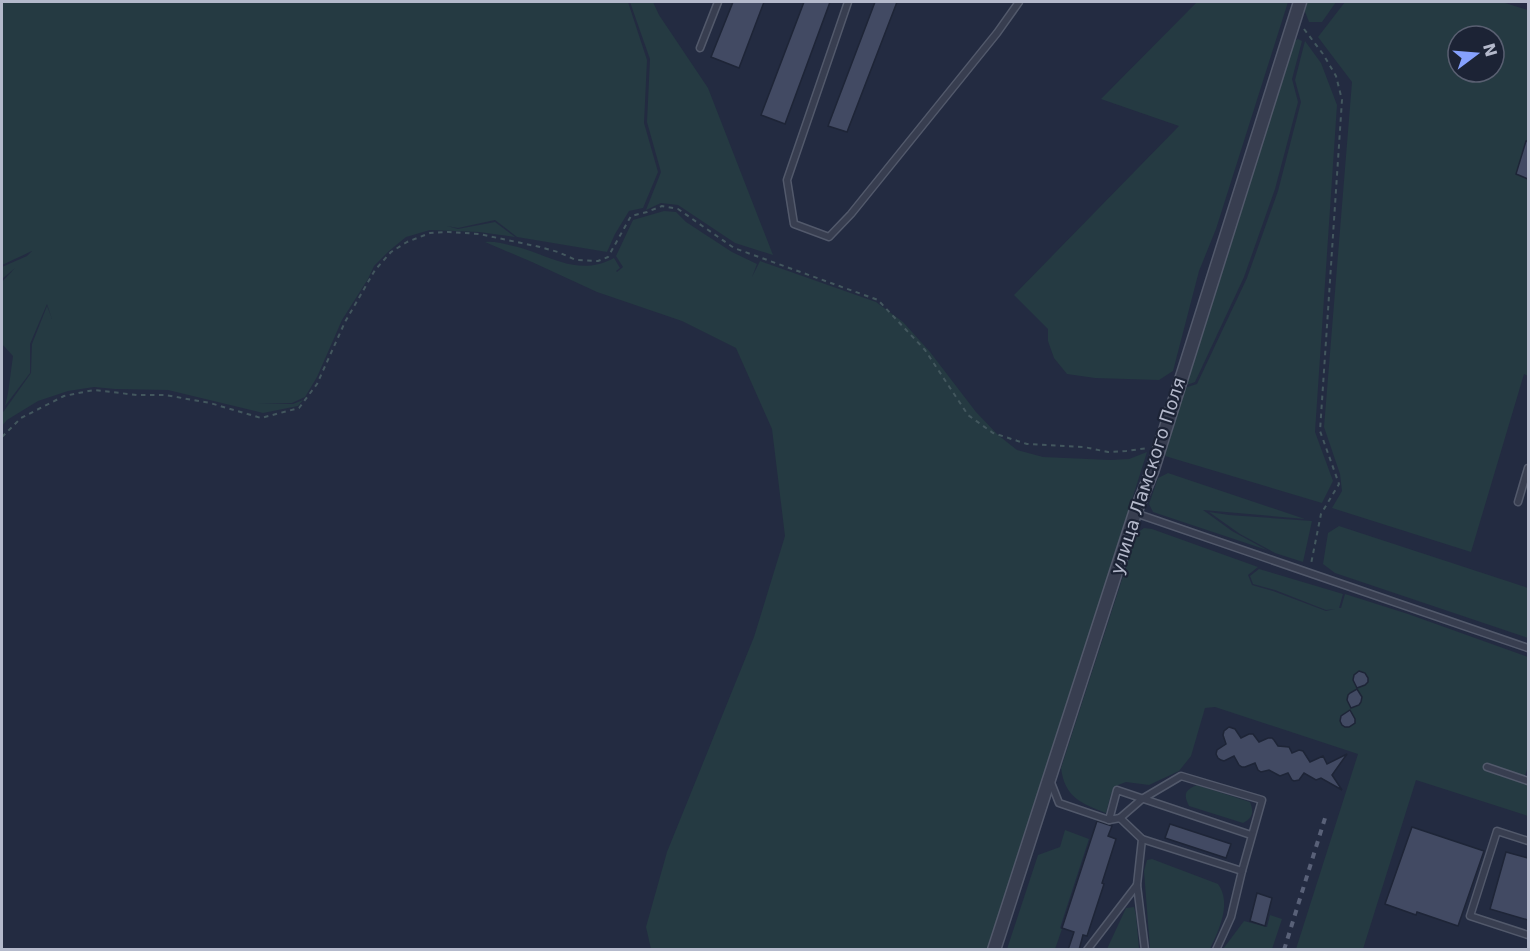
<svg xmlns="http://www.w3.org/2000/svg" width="1530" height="951" font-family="'DejaVu Sans',sans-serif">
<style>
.green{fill:#253a42;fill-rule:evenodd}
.building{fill:#424a63;stroke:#1e2537;stroke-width:1.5}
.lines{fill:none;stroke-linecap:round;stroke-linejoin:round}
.service-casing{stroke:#52596b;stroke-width:9}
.minor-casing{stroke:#52596b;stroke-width:15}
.path{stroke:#43575e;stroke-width:2;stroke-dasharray:4.5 4.5;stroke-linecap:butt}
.service{stroke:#383e50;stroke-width:6}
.minor{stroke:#383e50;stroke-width:12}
.rail{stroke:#596178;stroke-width:4;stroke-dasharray:6 6;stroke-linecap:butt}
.labels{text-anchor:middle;stroke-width:4.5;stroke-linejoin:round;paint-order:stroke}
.street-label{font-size:18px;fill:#b4b9cb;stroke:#1c2335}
</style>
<rect width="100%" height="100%" fill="#232b41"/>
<g class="green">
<polygon points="2,2 628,2 647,60 644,123 658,172 643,208 629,211 615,234 607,252 517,237 495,220 458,228 447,226 458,229 495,222 515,237 479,232 430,230 406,237 389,251 374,266 368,279 342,320 317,377 305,397 292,403 258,404 293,404 303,400 298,406 263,413 168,390 115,389 94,387 68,391 38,401 7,420 2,426 2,413 4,411 31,373 32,344 47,306 52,319 47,304 30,344 30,373 5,406 8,393 13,356 2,344 2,282 15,268 2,279 2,267 27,256 32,251 2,265"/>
<polygon points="630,2 653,2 659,15 708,88 773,255 735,243 678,205 661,203 646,210 661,172 647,122 650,59"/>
<polygon points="1197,2 1288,2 1216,229 1199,271 1173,371 1159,380 1095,378 1067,374 1054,358 1048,341 1048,329 1014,295 1179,126 1101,99"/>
<polygon points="1307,2 1336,2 1322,22 1309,22 1304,9"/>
<path d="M1345 2H1502L1528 10V376L1524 374 1471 552 1332 508 1342 491 1340 474 1324 427 1352 82 1318 37ZM1458 36H1494V72H1458Z"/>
<polygon points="1298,39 1302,41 1292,79 1298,102 1275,189 1244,277 1195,382 1184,386 1292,42"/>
<polygon points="1305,41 1321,63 1337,105 1315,432 1333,481 1322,503 1165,456 1184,388 1197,384 1247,278 1278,191 1301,102 1295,80"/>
<path d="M664 211 676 212 686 222 732 252 757 264 752 277 760 261 876 302 903 322 930 352 976 412 998 435 1017 450 1043 457 1110 460 1129 459 1147 452 1040 792 988 949H651L646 927 667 852 754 637 785 536 772 429 736 348 682 321 597 292 532 262 485 242C493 241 501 243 509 245 546 252 576 279 614 258L620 268 616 271 617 272 623 267 616 256 633 220Z"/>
<polygon points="1168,473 1305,519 1203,510 1232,531 1267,550 1153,512 1149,504 1158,478"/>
<polygon points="1209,512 1229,515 1312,521 1303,562 1275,553 1240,534"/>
<polygon points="1339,526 1528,588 1528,638 1335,573 1323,564 1328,533"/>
<path d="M1144 528 1152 529 1258 567 1248 575 1252 585 1273 591 1326 611 1335 609 1326 610 1275 590 1253 584 1250 576 1259 569 1343 594 1339 608H1341L1345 594 1408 614 1528 657V766L1525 776 1485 765 1484 769 1528 784V816L1416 780 1363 949H1296L1358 754 1215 707 1205 708 1191 756 1179 771 1149 785 1126 782 1118 785 1111 794 1106 813C1081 803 1065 798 1061 768L1137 533Z"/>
<path d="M1197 785 1250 802C1254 812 1253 818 1243 823L1189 806C1183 794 1185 790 1197 785Z"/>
<polygon points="1065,830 1089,839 1060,928 1062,929 1055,949 1007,949 1038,855 1060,847"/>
<path d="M1152 859 1218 884C1232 903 1219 930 1210 949H1150L1144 871 1147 860Z"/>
<polygon points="1134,907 1136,915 1139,949 1107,949 1126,908"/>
<polygon points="1270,915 1282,919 1272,949 1223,949 1244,921 1267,927"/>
</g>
<g class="building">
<polygon points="733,2 764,2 739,68 711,57"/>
<polygon points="804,2 830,2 785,124 761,115"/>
<polygon points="875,2 897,2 847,132 828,126"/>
<polygon points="1526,141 1528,141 1528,179 1516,174"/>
<polygon points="1359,671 1365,673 1368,678 1368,682 1365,685 1357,688 1353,680 1354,675"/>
<polygon points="1357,689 1362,697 1361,702 1359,705 1351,708 1347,700 1348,695 1350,693"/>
<polygon points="1350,710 1355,719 1355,723 1349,727 1345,727 1342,725 1340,721 1341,716"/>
<polygon points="1229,727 1235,729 1241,738 1249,734 1253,734 1259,742 1268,738 1272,738 1274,740 1278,746 1289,747 1292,753 1299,750 1303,751 1310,762 1323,756 1327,764 1347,754 1332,775 1342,790 1321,778 1316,780 1304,773 1299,780 1294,781 1292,780 1288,773 1280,776 1269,770 1261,772 1258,770 1255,763 1245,767 1242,767 1239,765 1234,756 1224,761 1221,760 1218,758 1216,754 1217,750 1226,744 1223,735 1224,731"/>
<polygon points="1097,821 1112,826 1108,836 1116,839 1102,883 1104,884 1087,936 1083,935 1079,950 1068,950 1074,932 1062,928"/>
<polygon points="1170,824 1231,844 1226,858 1165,838"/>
<polygon points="1412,827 1484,851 1458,926 1417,912 1416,915 1385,904"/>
<polygon points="1506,852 1528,858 1528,920 1490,909"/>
<polygon points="1257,893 1272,898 1265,926 1250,921"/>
</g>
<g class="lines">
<defs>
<g id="service">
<polyline points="848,2 787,180 794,224 829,237 851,214 997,33 1019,2"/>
<polyline points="700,48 718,2"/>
<polyline points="1518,502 1528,468"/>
<polyline points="1135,513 1528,648"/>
<polyline points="1487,767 1528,781"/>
<polyline points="1050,780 1059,803 1109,820 1120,818 1142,839 1137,885 1145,950"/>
<polyline points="1120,818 1142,799 1181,776 1262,800 1242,871 1231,917 1216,950"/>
<polyline points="1109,820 1117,790 1251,835"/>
<polyline points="1142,839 1242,871"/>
<polyline points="1528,841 1497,831 1470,916 1528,935"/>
<polyline points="1087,950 1137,885"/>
</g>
<polyline id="minor" points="994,950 1135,513 1152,472 1300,2"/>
</defs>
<use href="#service" class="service-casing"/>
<use href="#minor" class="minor-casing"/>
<g class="path">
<polyline points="1304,29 1323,54 1336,76 1342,100 1320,431 1339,484 1321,514 1311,564"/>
<polyline points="2,437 21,418 64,396 94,390 137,395 165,395 210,403 261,418 299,408 317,384 345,322 375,270 391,252 407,242 430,233 449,232 479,234 540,247 558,252 576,260 598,261 608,257 631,216 647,212 662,206 678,209 734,248 878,300 925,350 968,415 993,433 1027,444 1084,447 1108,452 1126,451 1148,448"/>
</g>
<use href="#service" class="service"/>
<use href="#minor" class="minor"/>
<polyline class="rail" points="1284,950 1326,815"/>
</g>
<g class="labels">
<g class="street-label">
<text transform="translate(1148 476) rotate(-72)" y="6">улица Ламского Поля</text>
</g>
</g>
<rect width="1530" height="951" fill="none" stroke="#b4b9cb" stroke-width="6"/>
<g transform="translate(1476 54) rotate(74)"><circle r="28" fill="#1c2335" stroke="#595f71" stroke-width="1.5"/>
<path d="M0-4.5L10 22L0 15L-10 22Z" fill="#86a1fe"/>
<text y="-9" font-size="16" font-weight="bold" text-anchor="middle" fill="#b4b9cb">N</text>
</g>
</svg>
